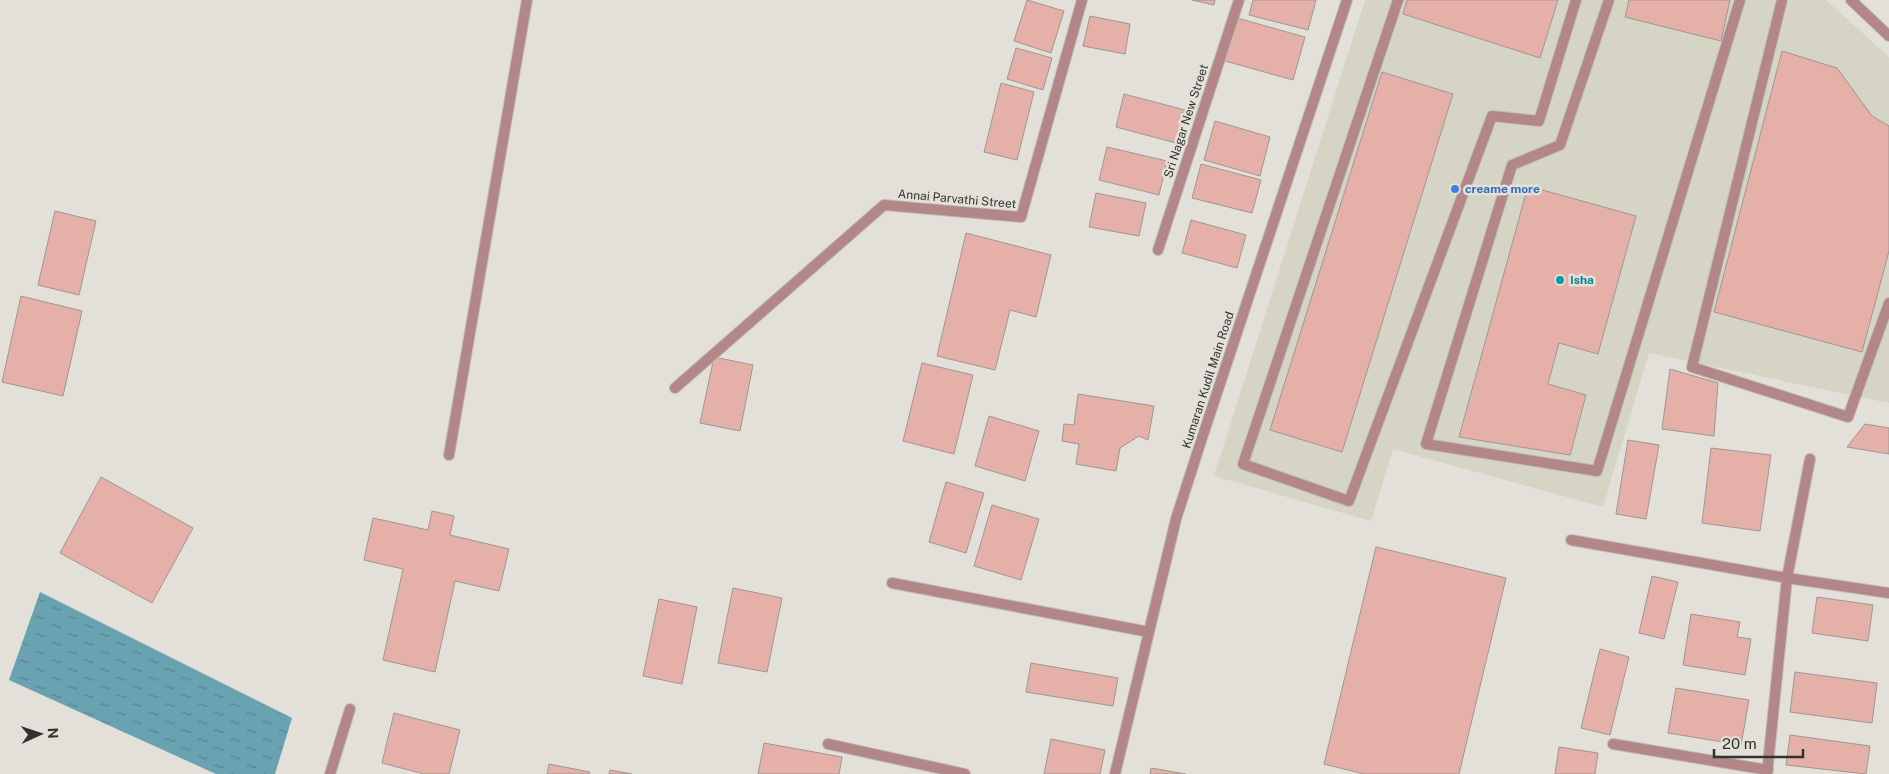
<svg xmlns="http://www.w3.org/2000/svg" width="1889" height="774" font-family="'Public Sans',sans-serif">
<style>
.built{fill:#d6d4c4}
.water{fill:url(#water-ripples)}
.building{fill:#e5b0a8;stroke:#9f9694}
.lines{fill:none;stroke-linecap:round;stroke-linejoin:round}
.service-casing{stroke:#bfbdb6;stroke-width:12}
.minor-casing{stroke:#bfbdb6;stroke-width:12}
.tertiary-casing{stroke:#bfbdb6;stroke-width:12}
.service{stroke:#b38687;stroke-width:10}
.minor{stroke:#b38687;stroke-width:10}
.tertiary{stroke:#b38687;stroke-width:10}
.shop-dot{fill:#3f7fe0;stroke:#e2e0d8;stroke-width:2}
.culture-dot{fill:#0f9aa8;stroke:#e2e0d8;stroke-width:2}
.labels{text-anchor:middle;stroke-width:5;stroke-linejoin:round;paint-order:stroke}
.street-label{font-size:12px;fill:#32322f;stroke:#e2e0d8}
.shop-label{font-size:12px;font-weight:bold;fill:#366cbe;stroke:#e2e0d8;text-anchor:start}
.culture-label{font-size:12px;font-weight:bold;fill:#0d838f;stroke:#e2e0d8;text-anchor:start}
</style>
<defs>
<pattern id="water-ripples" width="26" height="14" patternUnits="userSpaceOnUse" patternTransform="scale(1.25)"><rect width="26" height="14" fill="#69a2b0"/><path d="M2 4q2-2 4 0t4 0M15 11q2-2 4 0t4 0" fill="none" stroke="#578590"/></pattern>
</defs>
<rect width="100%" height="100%" fill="#e2e0d8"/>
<polygon class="built" points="1365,0 1826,0 1889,57 1889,403 1649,353 1603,507 1393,449 1371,521 1214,476"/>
<polygon class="water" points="40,592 292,718 275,774 216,774 9,680"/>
<g class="building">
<polygon points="1027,0 1064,11 1051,53 1014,41"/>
<polygon points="1192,0 1215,0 1214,5"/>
<polygon points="1253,0 1316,0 1308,30 1249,15"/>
<polygon points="1407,0 1558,0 1540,58 1403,14"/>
<polygon points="1629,0 1730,0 1721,41 1625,17"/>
<polygon points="1090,16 1130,24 1125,54 1083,46"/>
<polygon points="1237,18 1305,37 1293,80 1225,61"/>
<polygon points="1016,48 1052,58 1043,90 1007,79"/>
<polygon points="1782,51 1837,68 1872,116 1889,126 1889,251 1862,352 1714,312"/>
<polygon points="1382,72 1453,94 1342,452 1270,430"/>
<polygon points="1001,83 1034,92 1017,160 984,152"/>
<polygon points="1124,94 1185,110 1176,143 1116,127"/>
<polygon points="1215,121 1270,137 1260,176 1204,160"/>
<polygon points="1107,147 1167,161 1159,195 1099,180"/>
<polygon points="1201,164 1261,180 1252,213 1192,198"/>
<polygon points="1528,186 1636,216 1598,354 1559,343 1548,384 1586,395 1570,455 1459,437"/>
<polygon points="1096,193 1146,203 1139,236 1089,227"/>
<polygon points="55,211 96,221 79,295 38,285"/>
<polygon points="1191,220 1246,235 1237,268 1182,253"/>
<polygon points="966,233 1051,255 1036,317 1010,310 995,370 937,356"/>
<polygon points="21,296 82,311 63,396 2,382"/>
<polygon points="714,357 753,365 740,431 700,423"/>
<polygon points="922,363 973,375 954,454 903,441"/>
<polygon points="1670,369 1718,383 1714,436 1662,429"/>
<polygon points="1078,394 1154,406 1148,440 1139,436 1120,448 1116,471 1076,464 1079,444 1062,441 1064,424 1074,425"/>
<polygon points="989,416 1039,431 1025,481 975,466"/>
<polygon points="1865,424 1889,428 1889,454 1847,447"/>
<polygon points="1628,440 1659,445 1646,519 1616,514"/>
<polygon points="1711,448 1771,455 1760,531 1702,523"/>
<polygon points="101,477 193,528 152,603 60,553"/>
<polygon points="946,482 984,493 966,553 929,542"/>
<polygon points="992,505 1039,519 1021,580 974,566"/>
<polygon points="432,511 454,516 450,535 509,549 499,591 455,581 435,672 383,660 403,569 364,560 373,518 428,530"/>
<polygon points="1376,547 1506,578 1459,774 1364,774 1324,764"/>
<polygon points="1652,576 1678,582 1664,639 1639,633"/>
<polygon points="733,588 782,598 767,672 718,663"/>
<polygon points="1817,597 1873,605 1868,641 1812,633"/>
<polygon points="659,599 697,607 682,684 643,676"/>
<polygon points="1691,614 1740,622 1737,637 1751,639 1745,675 1683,665"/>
<polygon points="1600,649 1629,657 1610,735 1581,728"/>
<polygon points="1031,663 1118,678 1113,706 1026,692"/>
<polygon points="1795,672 1877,683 1872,723 1790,712"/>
<polygon points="1676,688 1749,700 1741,745 1668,733"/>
<polygon points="394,713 460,730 449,774 424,774 382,763"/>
<polygon points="1790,735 1870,746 1866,774 1786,765"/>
<polygon points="1051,739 1105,750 1100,774 1044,774"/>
<polygon points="764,743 842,757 839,774 758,774"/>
<polygon points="1559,747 1598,753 1595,774 1555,774"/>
<polygon points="549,764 590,772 589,774 547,774"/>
<polygon points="1151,768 1186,774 1150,774"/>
<polygon points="610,770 632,774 609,774"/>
</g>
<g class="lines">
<defs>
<g id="service">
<polyline points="1398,0 1243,464 1349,501 1492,116 1539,121 1576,0"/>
<polyline points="1609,0 1560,145 1512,165 1426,444 1597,471 1740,0"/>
<polyline points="1782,0 1692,367 1848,417 1889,303"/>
</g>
<g id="minor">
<polyline points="1158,250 1239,0"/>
<polyline points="675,388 884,205 1021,217 1082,0"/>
<polyline points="449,455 527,0"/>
<polyline points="1571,540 1787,578 1810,459"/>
<polyline points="892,583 1149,632"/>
<polyline points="828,744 965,774"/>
<polyline points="1613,744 1768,770"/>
<polyline points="330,774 350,709"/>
<polyline points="1767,774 1787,578 1889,593"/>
</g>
<g id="tertiary">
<polyline points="1851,0 1889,36"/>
<polyline points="1115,774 1176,519 1202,438 1347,0"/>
</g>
</defs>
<use href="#service" class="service-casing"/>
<use href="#minor" class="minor-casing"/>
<use href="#tertiary" class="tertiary-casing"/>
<use href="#service" class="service"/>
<use href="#minor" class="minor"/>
<use href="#tertiary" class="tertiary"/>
</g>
<circle class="shop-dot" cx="1455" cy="189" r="5"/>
<circle class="culture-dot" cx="1560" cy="280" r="5"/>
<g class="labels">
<g class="street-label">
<text transform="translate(1186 121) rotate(-72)" y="4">Sri Nagar New Street</text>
<text transform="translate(957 199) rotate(5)" y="4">Annai Parvathi Street</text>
<text transform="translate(1208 380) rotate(-72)" y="4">Kumaran Kudil Main Road</text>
</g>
<g class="shop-label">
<text x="1465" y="193">creame more</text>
</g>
<g class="culture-label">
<text x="1570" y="284">Isha</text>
</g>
</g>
<g transform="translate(40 734) rotate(87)" stroke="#e2e0d8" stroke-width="4" paint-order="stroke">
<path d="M0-4L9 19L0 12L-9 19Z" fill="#32322f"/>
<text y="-8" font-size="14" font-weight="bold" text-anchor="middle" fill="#32322f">N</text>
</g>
<path d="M1714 749v8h89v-8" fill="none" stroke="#32322f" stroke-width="2.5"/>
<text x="1722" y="749" font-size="15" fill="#32322f" stroke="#e2e0d8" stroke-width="4" paint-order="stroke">20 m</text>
</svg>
